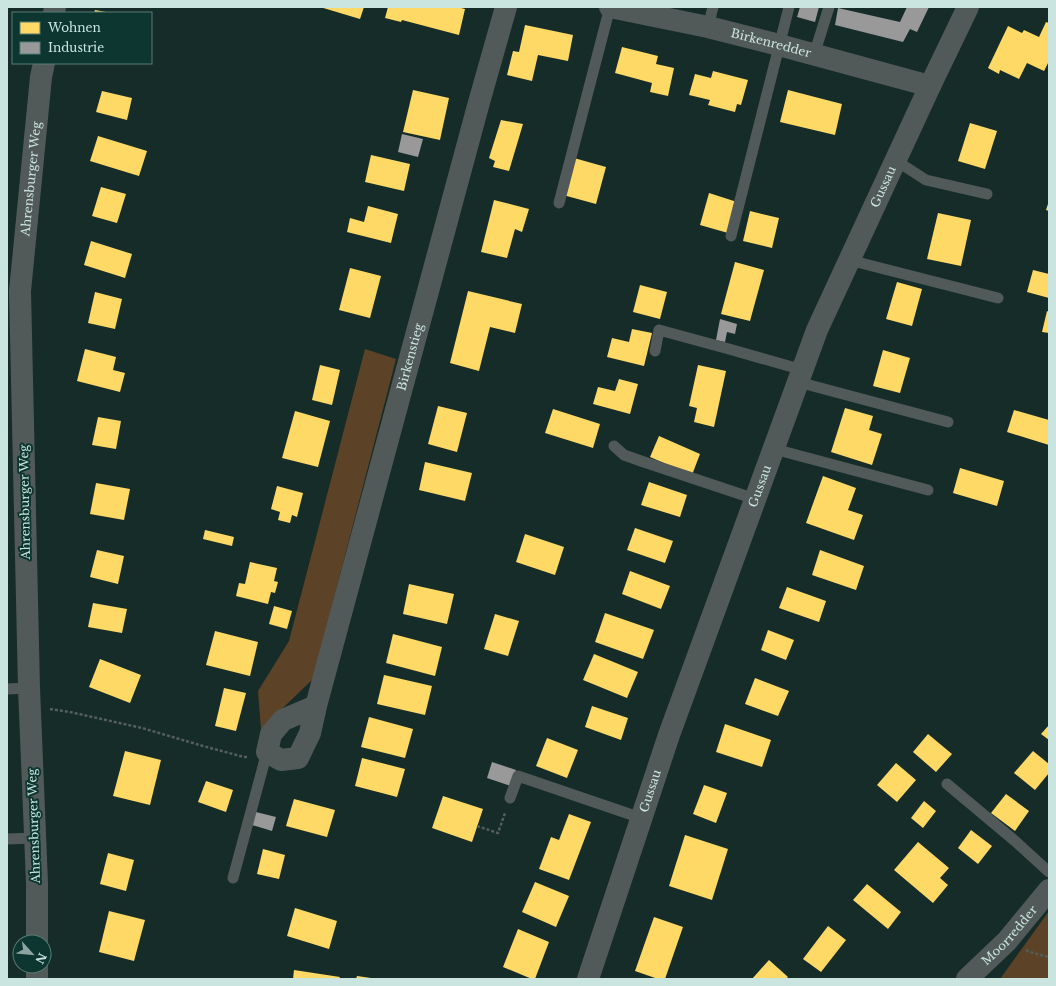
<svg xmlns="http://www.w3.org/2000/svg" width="1056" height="986" font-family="'Libre Baskerville',serif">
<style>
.green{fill:#5c4227}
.homes{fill:#ffd966}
.industry{fill:#999}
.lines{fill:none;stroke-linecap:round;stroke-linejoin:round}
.path{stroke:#545f5d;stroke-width:2.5;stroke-dasharray:3 2;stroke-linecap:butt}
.lane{stroke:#515a59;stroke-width:11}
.street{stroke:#515a59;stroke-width:22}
.labels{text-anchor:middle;stroke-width:4;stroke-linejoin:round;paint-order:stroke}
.street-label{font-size:12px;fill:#cae5df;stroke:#0c362f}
</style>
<rect width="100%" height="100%" fill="#162c29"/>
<g class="green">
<polygon points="365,349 396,359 313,679 261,729 258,691 289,641"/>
<polygon points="1049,911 1049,979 1000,979"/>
</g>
<g class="homes">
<polygon points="320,7 364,7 360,19"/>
<polygon points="388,7 457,7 465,9 459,35 402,20 401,22 385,18"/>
<polygon points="95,10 106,12 106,13 94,13"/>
<polygon points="1046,22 1049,23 1049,61 1044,71 1027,63 1019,79 1000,70 999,74 988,68 1008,26 1022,33 1024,30 1039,37"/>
<polygon points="525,25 573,35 568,61 538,55 532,81 507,75 513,51 519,52"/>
<polygon points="622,47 658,56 656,64 674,68 668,96 650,92 652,83 615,73"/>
<polygon points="713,71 748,80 741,105 737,104 735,112 708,105 710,100 689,95 695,74 711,78"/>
<polygon points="413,90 449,98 440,140 403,132"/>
<polygon points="788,90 842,104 835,135 780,122"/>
<polygon points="102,91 132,98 127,120 96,112"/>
<polygon points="501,120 523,124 509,171 493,167 495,161 489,158"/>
<polygon points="970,123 997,131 985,169 958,161"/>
<polygon points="98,136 147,151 139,176 90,161"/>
<polygon points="371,155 410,164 404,191 365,182"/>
<polygon points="574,158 606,167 596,204 563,195"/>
<polygon points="101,187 126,194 117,223 92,216"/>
<polygon points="709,193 737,202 728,233 700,225"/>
<polygon points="494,200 529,209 522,232 515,229 507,258 481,252"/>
<polygon points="1049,201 1049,211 1046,210"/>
<polygon points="368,206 398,214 391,243 347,232 350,218 364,222"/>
<polygon points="750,211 779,218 772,248 743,241"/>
<polygon points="938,213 971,220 961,266 927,259"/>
<polygon points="91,241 132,254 125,278 84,265"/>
<polygon points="735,262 764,270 750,321 721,314"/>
<polygon points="350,268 381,276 370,318 339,310"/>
<polygon points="1033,270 1049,274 1049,298 1027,292"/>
<polygon points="897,282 922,289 912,326 886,319"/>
<polygon points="640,285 667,292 660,319 633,312"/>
<polygon points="468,291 522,304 515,333 490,327 479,371 450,363"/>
<polygon points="95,292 122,299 115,329 88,323"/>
<polygon points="1047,311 1049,312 1049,333 1042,332"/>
<polygon points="632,329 652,333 644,366 607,357 612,338 629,342"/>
<polygon points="85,349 116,357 113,370 125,373 120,392 77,381"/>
<polygon points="883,350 910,358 900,393 873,386"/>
<polygon points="320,365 340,370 332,405 312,400"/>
<polygon points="698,365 726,371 714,427 694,422 697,408 689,406"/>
<polygon points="619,379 638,384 630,414 593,404 598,387 615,391"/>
<polygon points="438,406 467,413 457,452 428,444"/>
<polygon points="845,408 873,416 869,430 882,434 872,465 831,452"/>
<polygon points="553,409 600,424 593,448 545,433"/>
<polygon points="1014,410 1049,420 1049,445 1007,432"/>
<polygon points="295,411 330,421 318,467 282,458"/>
<polygon points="98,417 121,421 116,449 92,445"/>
<polygon points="659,436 700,454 692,475 650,457"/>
<polygon points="425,462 472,473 465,501 419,490"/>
<polygon points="960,468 1004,481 997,506 953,493"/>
<polygon points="823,476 856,488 848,510 863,515 854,540 806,523"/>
<polygon points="649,482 687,495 680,517 641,505"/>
<polygon points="96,483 130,489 124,520 90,514"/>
<polygon points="277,486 303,493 297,517 292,515 290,523 278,520 280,512 271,509"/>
<polygon points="635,528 673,541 665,563 627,550"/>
<polygon points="205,530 234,537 232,546 203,539"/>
<polygon points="525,534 564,547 555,575 516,562"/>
<polygon points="97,550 124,556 118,584 90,577"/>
<polygon points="820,550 864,566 856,590 812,575"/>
<polygon points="250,562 277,568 274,581 278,582 275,593 271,592 268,604 236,596 239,583 245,584"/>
<polygon points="630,571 670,586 661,609 622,594"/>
<polygon points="409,584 454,594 447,624 403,614"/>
<polygon points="787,587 826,601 819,622 779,608"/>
<polygon points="93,603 127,609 122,633 88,627"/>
<polygon points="274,606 292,611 287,629 269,624"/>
<polygon points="605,613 654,630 643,659 595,642"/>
<polygon points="495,614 519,621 508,656 484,649"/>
<polygon points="768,630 794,640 786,660 761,650"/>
<polygon points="215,631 258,642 250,676 206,665"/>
<polygon points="393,634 442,647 435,676 386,663"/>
<polygon points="594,654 638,672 627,698 583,680"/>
<polygon points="100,659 141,675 130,703 89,687"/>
<polygon points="384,675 432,686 425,715 377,704"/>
<polygon points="755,678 789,691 778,716 745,704"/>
<polygon points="224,688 246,693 236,731 215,726"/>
<polygon points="592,706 628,718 621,740 585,727"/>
<polygon points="369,717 413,729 405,758 361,747"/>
<polygon points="725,724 771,740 762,767 716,752"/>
<polygon points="1049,725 1049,740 1041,734"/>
<polygon points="928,734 952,754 936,772 913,752"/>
<polygon points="547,738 578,750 567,778 536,766"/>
<polygon points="125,751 161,760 150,805 113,796"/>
<polygon points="1033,751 1049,764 1049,773 1035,790 1014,773"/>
<polygon points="362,758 405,769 397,797 355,786"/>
<polygon points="896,763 916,780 897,802 877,785"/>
<polygon points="206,781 233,790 226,812 198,802"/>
<polygon points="704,785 727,793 716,823 693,814"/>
<polygon points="1006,794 1029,811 1015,831 991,813"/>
<polygon points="443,796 483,809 472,842 432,828"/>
<polygon points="294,799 335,810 327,837 286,826"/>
<polygon points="924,801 936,811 923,828 911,818"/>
<polygon points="569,814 591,822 569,880 539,869 551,837 559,840"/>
<polygon points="971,830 992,846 978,864 958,848"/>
<polygon points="685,835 728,849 712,900 669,886"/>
<polygon points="918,842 949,868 940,878 948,885 933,903 894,870"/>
<polygon points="263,849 285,855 279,879 257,874"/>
<polygon points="108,853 134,860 126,891 100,884"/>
<polygon points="535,882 569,896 556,927 522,912"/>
<polygon points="867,884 901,912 888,929 853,900"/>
<polygon points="295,908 337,921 329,949 287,936"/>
<polygon points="109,911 145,920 134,961 99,952"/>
<polygon points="654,917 683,927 665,979 658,979 635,971"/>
<polygon points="828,926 846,940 821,972 803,959"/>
<polygon points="518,929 549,942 535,979 532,979 503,967"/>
<polygon points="769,960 788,977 786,979 752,979"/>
<polygon points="294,970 340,977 339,979 293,979"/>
<polygon points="357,976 371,978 371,979 356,979"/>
</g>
<g class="industry">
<polygon points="800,7 819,7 815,22 797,17"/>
<polygon points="907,7 929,7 917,32 910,29 903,42 835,25 838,8 900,22"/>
<polygon points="402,134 423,139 418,157 398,152"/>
<polygon points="720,319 737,324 735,334 727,332 725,342 716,340"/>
<polygon points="492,762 516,770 511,786 487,778"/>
<polygon points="256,812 276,817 272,831 252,825"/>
</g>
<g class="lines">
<g class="path">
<polyline points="50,709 70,712 142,728 203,746 244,757 247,757"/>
<polyline points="477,826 498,833 505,813"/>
<polyline points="1026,950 1030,952 1049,957"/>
</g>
<g class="lane">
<polyline points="708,27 713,7"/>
<polyline points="814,55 829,7"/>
<polyline points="895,160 926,180 987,194"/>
<polyline points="559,203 610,7"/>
<polyline points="731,236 789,7"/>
<polyline points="849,260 998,298"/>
<polyline points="655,351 659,330 729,349 803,370"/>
<polyline points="798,382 948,422"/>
<polyline points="614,446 624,455 641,461 755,499"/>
<polyline points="774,449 928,490"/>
<polyline points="7,689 29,688"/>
<polyline points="947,784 1015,841 1049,872"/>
<polyline points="510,798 518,776 641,818"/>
<polyline points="7,839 35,838"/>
<polyline points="233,878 267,752"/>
</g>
<g class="street">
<path id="s1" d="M610 7 708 27 779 45 930 86"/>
<polyline points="54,13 55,7"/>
<path id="s2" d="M316 706 283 720 271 734 267 752 281 760 298 758 310 733 316 706 478 106 506 7"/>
<path id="s3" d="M37 942V883L29 688 20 291 41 77 44 63"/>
<polyline points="37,979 37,966"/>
<path id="s4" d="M588 979 669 735 817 330 930 86 968 7"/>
<path id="s5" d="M967 979 1007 941 1049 890"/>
</g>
</g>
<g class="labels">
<g class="street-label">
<text dy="4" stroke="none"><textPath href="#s1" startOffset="165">Birkenredder</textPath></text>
<text dy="4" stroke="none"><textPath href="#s3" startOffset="764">Ahrensburger Weg</textPath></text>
<text dy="4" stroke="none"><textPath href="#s4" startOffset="846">Gussau</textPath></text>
<text dy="4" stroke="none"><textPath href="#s2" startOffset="523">Birkenstieg</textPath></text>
<text dy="4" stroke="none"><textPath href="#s4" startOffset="522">Gussau</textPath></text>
<text transform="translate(25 502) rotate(-91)" y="4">Ahrensburger Weg</text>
<text dy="4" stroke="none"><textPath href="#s4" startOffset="198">Gussau</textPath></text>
<text transform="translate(34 826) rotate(-92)" y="4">Ahrensburger Weg</text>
<text dy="4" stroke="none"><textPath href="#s5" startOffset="61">Moorredder</textPath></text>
</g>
</g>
<rect width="1056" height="986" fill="none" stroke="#cae5df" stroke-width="16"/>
<rect x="12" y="12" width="140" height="52" fill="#0c362f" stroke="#587c75"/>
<rect x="20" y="22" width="20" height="12" fill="#ffd966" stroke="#587c75"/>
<text x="48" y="32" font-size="12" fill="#cae5df">Wohnen</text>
<rect x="20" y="42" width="20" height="12" fill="#999999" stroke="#587c75"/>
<text x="48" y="52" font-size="12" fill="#cae5df">Industrie</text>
<g transform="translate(32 954) rotate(117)"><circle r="19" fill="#0c362f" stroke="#587c75"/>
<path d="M0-3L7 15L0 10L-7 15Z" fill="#8ba49f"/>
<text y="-6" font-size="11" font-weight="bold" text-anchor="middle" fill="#cae5df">N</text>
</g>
</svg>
